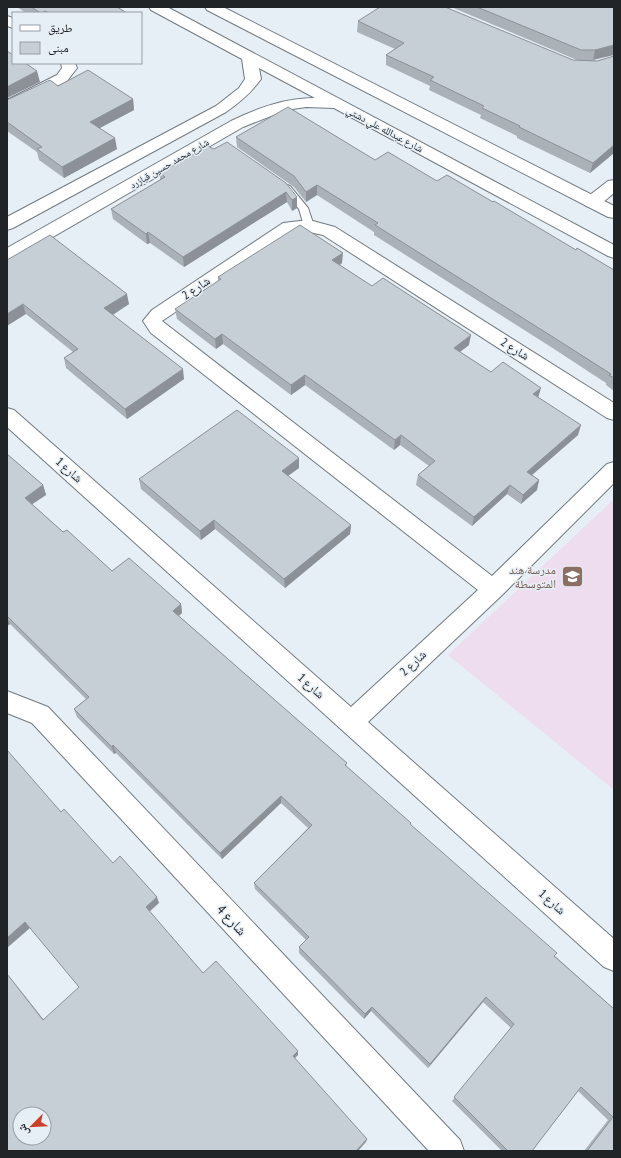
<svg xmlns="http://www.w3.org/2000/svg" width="621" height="1158" font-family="'PT Sans Narrow','Noto Naskh Arabic',sans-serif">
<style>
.education{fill:#eeddef}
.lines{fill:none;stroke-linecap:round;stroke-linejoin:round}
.lane-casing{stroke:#717a80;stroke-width:2}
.street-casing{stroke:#717a80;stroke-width:2}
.secondary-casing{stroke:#717a80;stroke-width:2}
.lane{fill:#fff;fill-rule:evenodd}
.street{fill:#fff;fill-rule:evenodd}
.secondary{fill:#fff;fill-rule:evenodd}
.wall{fill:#aab2b8}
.shaded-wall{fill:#8b9196}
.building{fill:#c6cfd6;stroke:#8b9196;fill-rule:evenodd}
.labels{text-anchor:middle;stroke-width:3;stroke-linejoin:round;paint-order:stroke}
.far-street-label{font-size:10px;fill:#212427;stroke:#e6eff6}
.street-label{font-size:12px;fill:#212427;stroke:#e6eff6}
.education-label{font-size:12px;fill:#785e54;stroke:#e6eff6;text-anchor:end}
.near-street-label{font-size:14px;fill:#212427;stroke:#e6eff6}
</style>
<rect width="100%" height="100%" fill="#e6eff6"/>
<polygon class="education" points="614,499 614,790 448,655"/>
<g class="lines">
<defs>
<polygon id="lane" points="287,185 290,186 308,208 314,226 312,228 309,229 304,226 299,209 282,188"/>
<g id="street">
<polygon points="7,16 13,18 13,28 7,26"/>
<polygon points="61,63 75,63 77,68 67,81 7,111 7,100 57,75 62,68"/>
<path d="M614 180V193C605 200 598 209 586 206L584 202 586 198 608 181Z"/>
<polygon points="309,220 335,227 614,403 614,420 607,418 323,235 309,232 293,232 162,321 492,576 607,464 614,462 614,483 501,596 368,722 614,939 614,971 604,967 7,427 7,408 14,410 351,707 478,590 151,333 143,321 152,310 283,223"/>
<polygon points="7,691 48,707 460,1140 464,1151 429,1151 32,723 7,713"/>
</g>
<g id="secondary">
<path d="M149 7H167L614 245V258L608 256 334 108 306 107 286 110 243 127 13 260 7 262V248L231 121C258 108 285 98 315 98L259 68 261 79C251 93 240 102 226 112L13 228 7 230V217L216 106 239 88 245 79 242 59 151 10Z"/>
<polygon points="205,7 223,7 614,206 614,218 608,217 207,10"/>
</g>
</defs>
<use href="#lane" class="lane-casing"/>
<use href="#street" class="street-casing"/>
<use href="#secondary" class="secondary-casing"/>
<use href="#lane" class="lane"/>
<use href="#street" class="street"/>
<use href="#secondary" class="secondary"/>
</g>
<g class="wall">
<polygon points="17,7 117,7 127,13 26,13"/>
<polygon points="451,7 614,7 593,60 597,61 614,56 614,153 590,173 517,138 517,136 480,118 481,115 429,90 430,86 386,65 386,55 395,49 357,32 358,21 573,60 577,60"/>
<polygon points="58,86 133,99 134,110 100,128 117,149 64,178 39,160 37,152 7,131 7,100"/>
<polygon points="236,137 375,160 437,181 576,250 614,270 614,391 606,385 606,383 551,347 374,235 374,232 317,195 306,202 294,187 237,147"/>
<polygon points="214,149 286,183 297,208 292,211 287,202 184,267 150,243 147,244 113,219 111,209 160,180 160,173"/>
<polygon points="7,260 129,304 113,315 184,379 127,419 66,368 64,358 73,352 26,314"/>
<polygon points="342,263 340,265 372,286 469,345 460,352 491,372 538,397 578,435 532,475 539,480 537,490 521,504 507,494 472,526 416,485 418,475 429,466 400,445 394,450 305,385 291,395 223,344 216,349 177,319 175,309 218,281 218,277"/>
<polygon points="7,454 43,485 46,495 32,504 63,532 112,571 181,604 182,613 179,616 347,763 346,766 555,956 614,1009 614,1151 584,1151 608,1120 578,1091 532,1151 502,1151 452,1101 511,1028 483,1002 428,1068 371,1011 364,1019 299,953 299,947 306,940 255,889 254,883 308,828 281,803 222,859 116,753 114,754 77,717 74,709 86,699 10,624 7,626"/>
<polygon points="299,468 288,476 351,525 350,534 285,588 215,529 201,540 141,489 139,479"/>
</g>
<g class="shaded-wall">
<polygon points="614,45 614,55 593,60 595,50"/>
<polygon points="37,71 40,82 7,98 7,87"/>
<polygon points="133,99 134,110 92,132 90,122"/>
<polygon points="115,138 117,149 64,178 62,167"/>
<polygon points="614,145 614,153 590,173 593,163"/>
<polygon points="317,185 317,195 306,202 306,192"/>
<polygon points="286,192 287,202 184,267 183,257"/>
<polygon points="297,197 297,208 292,211 292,200"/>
<polygon points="148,232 150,243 147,244 146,234"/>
<polygon points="343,253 342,263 332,270 332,260"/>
<polygon points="127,294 129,304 106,319 104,308"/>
<polygon points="23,304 26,314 7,326 7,314"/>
<polygon points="222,334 223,344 216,349 215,339"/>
<polygon points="471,335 469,345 452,358 454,348"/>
<polygon points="183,369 184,379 127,419 125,409"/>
<polygon points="305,375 305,385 291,395 291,385"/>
<polygon points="541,388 538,398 533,394"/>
<polygon points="581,425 578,435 525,481 527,472"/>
<polygon points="401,435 400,445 394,450 395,440"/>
<polygon points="299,458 299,468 282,480 282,471"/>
<polygon points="539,480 537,490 521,504 523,495"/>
<polygon points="43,485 46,495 28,507 25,498"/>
<polygon points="510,485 507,494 472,526 474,517"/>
<polygon points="214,520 215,529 201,540 200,531"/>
<polygon points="351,525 350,534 285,588 284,579"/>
<polygon points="181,604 182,613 174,619 173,611"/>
<polygon points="7,618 10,624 7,626"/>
<polygon points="113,745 116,753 114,754 112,747"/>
<polygon points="281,796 281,803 222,859 220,853"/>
<polygon points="157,897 159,903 148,913 146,907"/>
<polygon points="25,922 30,928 7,948 7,938"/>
<polygon points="7,973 47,1024 43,1020"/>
<polygon points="486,997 483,1002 428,1068 430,1064"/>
<polygon points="372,1007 371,1011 364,1019 365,1014"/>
<polygon points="298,1051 298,1055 293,1060 293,1056"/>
<polygon points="367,1139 366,1142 358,1151 356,1151"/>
</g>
<g class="building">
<polygon points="31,7 117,7 127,13 49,13 45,11 41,13"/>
<polygon points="380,7 445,7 573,60 597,61 614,56 614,145 593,163 519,127 520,126 482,108 484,106 430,80 434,77 386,55 404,43 358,21"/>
<polygon points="477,7 614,7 614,45 595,50 581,50"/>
<polygon points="7,51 13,55 13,63 25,63 37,71 7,87"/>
<polygon points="88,70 133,99 90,122 115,138 62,167 37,149 42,147 7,122 7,100 50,80 58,86"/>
<polygon points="288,107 375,160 388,152 437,181 447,175 493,202 494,201 576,250 577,248 614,270 614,378 609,375 611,374 553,337 375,225 378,223 317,185 306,192 294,176 236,137"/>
<polygon points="227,142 286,183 297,197 292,200 286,192 183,257 148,232 146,234 111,209 165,177 160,173 208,146 214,149"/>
<polygon points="300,225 343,253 332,260 372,286 383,278 471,335 454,348 491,372 503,362 541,388 533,394 581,425 527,472 539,480 523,495 510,485 474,517 418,475 435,461 401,435 395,440 305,375 291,385 222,334 215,339 175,309 221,279 218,277"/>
<polygon points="50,235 127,294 104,308 183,369 125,409 64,358 78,349 23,304 7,314 7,260"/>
<polygon points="237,410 299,458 282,471 351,525 284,579 214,520 200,531 139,479"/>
<polygon points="7,454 43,485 25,498 63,532 67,530 112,571 129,558 181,604 173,611 347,763 345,765 411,823 410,824 557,953 554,956 614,1009 614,1151 587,1151 613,1117 581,1087 532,1151 508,1151 454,1097 514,1024 486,997 430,1064 372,1007 365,1014 299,947 309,937 254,883 312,825 281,796 220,853 113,745 112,747 74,709 89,697 7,616"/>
<path d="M7 750 61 812 64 809 113 863 120 856 157 897 146 907 203 973 216 961 298 1051 293 1056 367 1139 356 1151H7V974L43 1020 79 987 25 922 7 938ZM20 1114H44V1138H20Z"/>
</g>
<defs>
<symbol id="school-square" viewBox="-11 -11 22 22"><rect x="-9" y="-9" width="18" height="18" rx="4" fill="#8d6e63" stroke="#e6eff6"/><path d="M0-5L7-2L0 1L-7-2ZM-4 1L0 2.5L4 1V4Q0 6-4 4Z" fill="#fff"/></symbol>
</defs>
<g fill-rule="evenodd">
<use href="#school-square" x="560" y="564" width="25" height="25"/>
</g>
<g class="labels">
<g class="far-street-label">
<text transform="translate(385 129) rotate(28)" y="4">شارع عبدالله علي دشتي</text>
<text transform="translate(169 163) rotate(-30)" y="4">شارع محمد حسين قبازرد</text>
</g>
<g class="street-label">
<text transform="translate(196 288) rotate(-34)" y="4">شارع 2</text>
<text transform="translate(515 349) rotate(32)" y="4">شارع 2</text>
<text transform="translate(69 470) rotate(42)" y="4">شارع 1</text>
<text transform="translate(413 663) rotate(-43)" y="4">شارع 2</text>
<text transform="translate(311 686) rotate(42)" y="4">شارع 1</text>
<text transform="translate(552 902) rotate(42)" y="4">شارع 1</text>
</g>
<g class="education-label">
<text x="556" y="574">مدرسة هند<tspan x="556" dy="14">المتوسطة</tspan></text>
</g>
<g class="near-street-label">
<text transform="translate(232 920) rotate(47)" y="5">شارع 4</text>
</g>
</g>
<rect width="621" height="1158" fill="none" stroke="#212427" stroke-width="16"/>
<rect x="12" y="12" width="130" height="52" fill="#e6eff6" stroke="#979ea3"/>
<rect x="20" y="25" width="20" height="6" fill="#ffffff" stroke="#979ea3"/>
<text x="48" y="32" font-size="12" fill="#212427">طريق</text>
<rect x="20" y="42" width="20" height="12" fill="#c6cfd6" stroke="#979ea3"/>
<text x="48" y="52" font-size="12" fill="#212427">مبنى</text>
<g transform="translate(32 1126) rotate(246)"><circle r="19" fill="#e6eff6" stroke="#979ea3"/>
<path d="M0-3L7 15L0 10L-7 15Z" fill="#cc402b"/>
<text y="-6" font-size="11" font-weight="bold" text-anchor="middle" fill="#212427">ش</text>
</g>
</svg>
